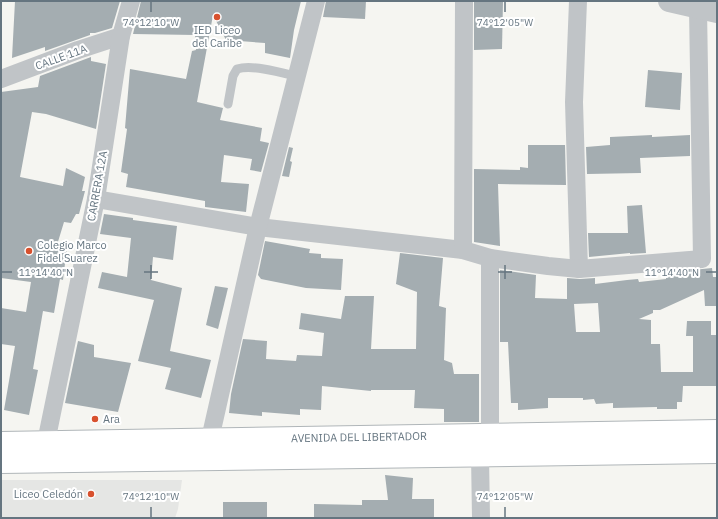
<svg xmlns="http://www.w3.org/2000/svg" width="718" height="519" font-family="'IBM Plex Sans',sans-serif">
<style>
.built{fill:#e5e6e4}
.building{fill:#a4adb1;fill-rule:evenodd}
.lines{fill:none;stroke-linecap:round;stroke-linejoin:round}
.secondary-casing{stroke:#b0b6b9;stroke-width:24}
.service{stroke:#c0c4c7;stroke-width:9}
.minor{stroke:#c0c4c7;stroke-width:18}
.tertiary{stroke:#c0c4c7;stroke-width:22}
.secondary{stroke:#fff;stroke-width:22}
.ticks{fill:none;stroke:#657580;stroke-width:1.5}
.poi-dot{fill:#d8512e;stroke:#fff;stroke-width:1.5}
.labels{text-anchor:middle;stroke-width:4;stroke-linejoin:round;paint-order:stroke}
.poi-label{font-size:11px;fill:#657580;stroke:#fff;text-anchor:start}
.street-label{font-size:11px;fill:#657580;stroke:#fff}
.ticks-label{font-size:10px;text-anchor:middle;fill:#657580;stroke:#fff;stroke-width:4;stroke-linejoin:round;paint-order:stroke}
</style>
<rect width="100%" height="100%" fill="#f5f5f1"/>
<polygon class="built" points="1,480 182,480 178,509 175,518 1,518"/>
<g class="building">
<polygon points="15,1 120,1 112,28 95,33 90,33 90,35 45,51 45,47 12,58"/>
<polygon points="141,1 301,1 294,30 290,58 265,53 265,43 226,40 213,15 197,102 223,108 220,120 262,128 260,141 269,143 261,172 250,170 252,159 224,155 221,182 249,184 246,212 205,207 205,201 126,187 128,174 121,172 127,129 125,128 130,69 186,79 192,51 196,50 195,35 133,34"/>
<polygon points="326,1 366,1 365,19 323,17"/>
<polygon points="474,1 503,1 502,49 474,50"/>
<polygon points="91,57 91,61 106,64 96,129 46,114 32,112 20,177 63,186 66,168 85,177 82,191 85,191 79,214 76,214 71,223 64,222 57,245 67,247 63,280 60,279 54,313 43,311 33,369 38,370 29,415 4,410 15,346 1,344 1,308 26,312 31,282 1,278 1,92 38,87 40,76"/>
<polygon points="648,70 682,73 680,110 645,107"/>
<polygon points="652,135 652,137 690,135 690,156 640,158 641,173 587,174 586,147 610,145 610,137"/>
<polygon points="528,145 565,145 566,185 498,184 500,246 474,242 474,169 520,170 520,167 528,168"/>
<polygon points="289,147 293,148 290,161 292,162 289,177 282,176"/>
<polygon points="642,205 646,253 630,254 630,253 589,257 588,233 628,233 627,206"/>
<polygon points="104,214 133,218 133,220 177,226 173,260 153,257 151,280 182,288 170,351 211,360 201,398 165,389 171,368 138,361 154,300 98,288 102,272 127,277 131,238 100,234"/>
<polygon points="265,241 310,249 309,253 321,254 321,258 343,259 341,290 306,288 261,279 258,275"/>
<polygon points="400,253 443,258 439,306 446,308 444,360 452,363 454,374 479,374 479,422 444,422 444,409 414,408 415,390 371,390 371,391 322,386 321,410 300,409 300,415 262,412 262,416 229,413 231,394 243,339 267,341 266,359 296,361 297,355 322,356 324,333 299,329 301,313 341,319 345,296 374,296 371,349 416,349 417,292 396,284"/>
<path d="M712 268 713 277H717V306H705L704 290 660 310H653V313L639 319 651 320V344H660L661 372H693V336H686L687 321H711V335H717V386H683L682 402H677V409H657V407L613 408V403L596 404 594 399 583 400V398H548V408L518 410V403H511L508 342H500V270L536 275 535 298 567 299V278L580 279 595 278V284L627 280 638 279 639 282 666 279V273H683V271ZM598 303 600 332H576L574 304Z"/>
<polygon points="215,286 228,288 218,329 206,325"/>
<polygon points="78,341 94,345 94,357 131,363 118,412 65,403"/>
<polygon points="385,475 413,478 412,499 434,499 434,518 314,518 314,504 362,505 362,500 388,500"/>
<rect x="223" y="502" width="44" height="16"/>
</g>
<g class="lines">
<defs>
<g id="secondary">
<path id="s1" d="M1 443 717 431"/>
<polyline points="1,462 717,452"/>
</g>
</defs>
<use href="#secondary" class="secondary-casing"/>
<path class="service" d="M228 104 233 76 237 69C253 64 280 73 296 76"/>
<g class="minor">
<polyline points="578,1 574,102 579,269"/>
<polyline points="1,79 78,50 121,36"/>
<polyline points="96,199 258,227 463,250 490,258 548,266 579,269 702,259 698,8"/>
<polyline points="463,250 464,1"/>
<polyline points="490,434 490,258"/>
<polyline points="210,439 258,227 316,1"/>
<polyline points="46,442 96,199 121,36 131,1"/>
<polyline points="480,455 481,518"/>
</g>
<polyline class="tertiary" points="669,1 717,12"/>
<use href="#secondary" class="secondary"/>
</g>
<path class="ticks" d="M151 2V12M505 2V12M151 265V279M505 265V279M2 272H12M144 272H158M498 272H512M706 272H716M151 507V517M505 507V517"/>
<g class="poi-dot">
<circle cx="217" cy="17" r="4"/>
<circle cx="29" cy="251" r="4"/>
<circle cx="95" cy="419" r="4"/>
<circle cx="91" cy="494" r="4"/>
</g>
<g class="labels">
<g class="poi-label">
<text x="217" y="34" text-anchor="middle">IED Liceo<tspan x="217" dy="13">del Caribe</tspan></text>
<text x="37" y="249">Colegio Marco<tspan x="37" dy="13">Fidel Suarez</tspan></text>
<text x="103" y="423">Ara</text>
<text x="83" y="498" text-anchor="end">Liceo Celedón</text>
</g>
<g class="street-label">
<text transform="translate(61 57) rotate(-20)" y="4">CALLE 11A</text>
<text transform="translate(97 186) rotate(-80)" y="4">CARRERA 12A</text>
<text dy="4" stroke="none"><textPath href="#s1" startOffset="358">AVENIDA DEL LIBERTADOR</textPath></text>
</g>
</g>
<g class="ticks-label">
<text x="151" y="26">74°12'10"W</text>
<text x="505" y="26">74°12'05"W</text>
<text x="46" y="276">11°14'40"N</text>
<text x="672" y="276">11°14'40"N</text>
<text x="151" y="500">74°12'10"W</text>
<text x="505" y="500">74°12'05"W</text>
</g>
<rect width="718" height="519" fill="none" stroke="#657580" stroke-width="4"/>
</svg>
